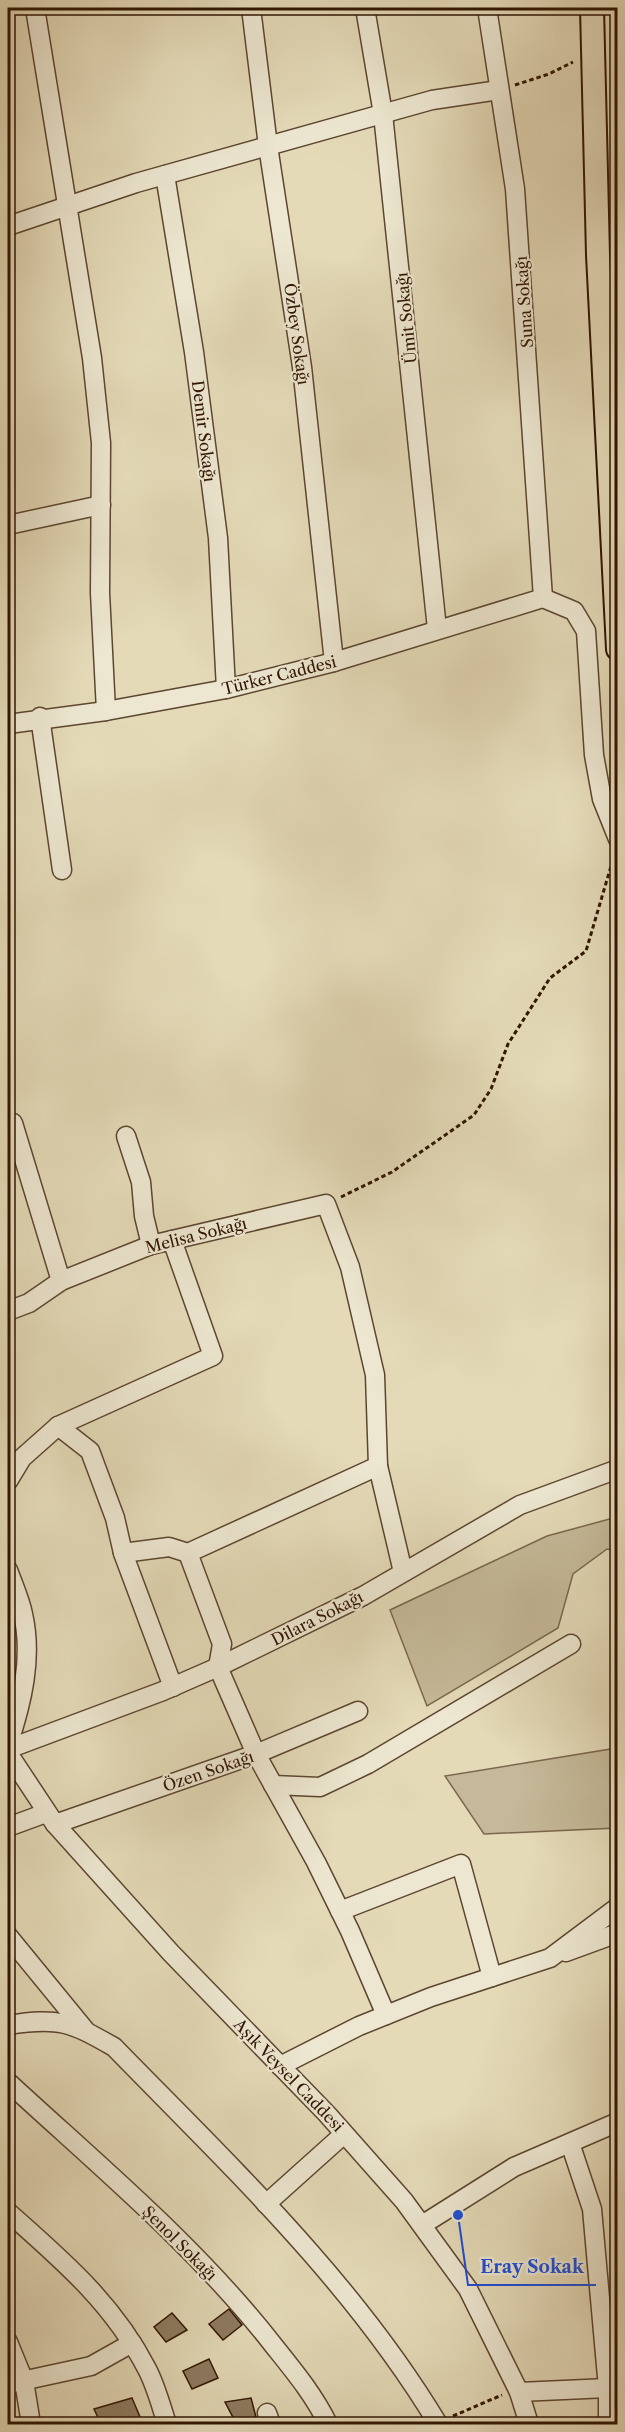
<svg xmlns="http://www.w3.org/2000/svg" width="625" height="2432" font-family="'Libre Caslon Text',serif">
<style>
.green{fill:#c5b999;stroke:#7a674e;stroke-width:1.5}
.building{fill:#8e7b61;stroke:#301502;stroke-width:1.5}
.lines{fill:none;stroke-linecap:round;stroke-linejoin:round}
.minor-casing{stroke:#5d4630;stroke-width:21}
.major-casing{stroke:#301502;stroke-width:26}
.path{stroke:#301502;stroke-width:3;stroke-dasharray:4.5 3;stroke-linecap:butt}
.minor{stroke:#ede7d1;stroke-width:18}
.major{stroke:#e4dab8;stroke-width:22}
.labels{text-anchor:middle;stroke-width:4.5;stroke-linejoin:round;paint-order:stroke}
.street-label{font-size:16px;fill:#301502;stroke:#ede7d1}
.leader{fill:none;stroke:#1d4ed8;stroke-width:2}
.callout-dot{fill:#1d4ed8;stroke:#ede7d1;stroke-width:2}
.callout-label{font-size:18px;text-anchor:middle;font-weight:bold;fill:#1d4ed8;stroke:#ede7d1;stroke-width:4.5;stroke-linejoin:round;paint-order:stroke}
</style>
<rect width="100%" height="100%" fill="#e4dab8"/>
<filter id="stains"><feTurbulence type="fractalNoise" baseFrequency=".00333" numOctaves="4"/><feColorMatrix values="0 0 0 0 .2 0 0 0 0 .09 0 0 0 0 .02 0 0 0 .5 -.17"/></filter>
<radialGradient id="worn" r=".72"><stop offset=".6" stop-color="#630" stop-opacity="0"/><stop offset="1" stop-color="#630" stop-opacity=".3"/></radialGradient>
<g class="green">
<polygon points="617,1517 617,1551 607,1549 573,1574 558,1628 427,1706 390,1610 547,1536"/>
<polygon points="617,1748 617,1828 484,1834 445,1776"/>
</g>
<g class="building">
<polygon points="229,2309 242,2325 223,2340 209,2324"/>
<polygon points="172,2313 187,2330 166,2342 154,2327"/>
<polygon points="209,2359 218,2378 192,2389 183,2371"/>
<polygon points="132,2398 143,2424 101,2424 94,2409"/>
<polygon points="251,2398 256,2417 236,2423 225,2402"/>
</g>
<g class="lines">
<defs>
<g id="minor">
<polyline points="35,8 92,358 101,443 100,593 106,711"/>
<polyline points="251,8 268,146 302,367 334,662"/>
<polyline points="365,8 383,114 437,629"/>
<polyline points="487,8 515,189 543,598"/>
<polyline points="165,175 194,352 218,538 226,689"/>
<polyline points="8,226 136,183 432,100 499,90"/>
<polyline points="8,525 101,505"/>
<polyline points="543,598 574,611 586,631 594,755 602,799 618,839"/>
<polyline points="40,717 62,870"/>
<polyline points="8,724 106,711 226,689 334,662 543,598"/>
<polyline points="13,1123 61,1281"/>
<polyline points="126,1136 141,1182 144,1216 151,1245"/>
<polyline points="8,1311 29,1303 61,1281 151,1245 326,1204 350,1267 375,1375 378,1466 403,1572"/>
<polyline points="58,1426 90,1451 115,1518 123,1553 173,1687"/>
<polyline points="8,1481 22,1458 58,1426 213,1356 172,1240"/>
<polyline points="123,1553 169,1547 188,1553 378,1466"/>
<polyline points="188,1553 222,1644 218,1667 256,1754 316,1862 350,1931 386,2015"/>
<path d="M8 1570C13 1584 20 1599 23 1614 33 1658 22 1703 8 1745"/>
<polyline points="8,1749 163,1691 218,1667 363,1596 520,1505 618,1469"/>
<polyline points="8,1753 55,1824 171,1953 327,2114 404,2201 468,2289 519,2392 529,2424"/>
<polyline points="273,1785 320,1787 368,1764 571,1644"/>
<polyline points="55,1824 256,1754 358,1711"/>
<polyline points="8,1827 46,1813"/>
<polyline points="340,1911 461,1864 492,1977"/>
<polyline points="8,1936 85,2030"/>
<polyline points="566,1952 618,1933"/>
<path d="M8 2025C59 2017 70 2022 114 2047 230 2166 352 2281 438 2424"/>
<polyline points="280,2066 359,2026 431,1997 550,1958 618,1907"/>
<path d="M8 2082C99 2166 197 2247 274 2346 294 2371 314 2395 328 2424"/>
<polyline points="570,2143 592,2209 608,2388 608,2424"/>
<polyline points="266,2204 344,2134"/>
<path d="M8 2212C62 2260 113 2303 147 2369 156 2386 161 2406 167 2424"/>
<polyline points="422,2225 514,2167 618,2122"/>
<polyline points="8,2342 24,2381 31,2424"/>
<polyline points="8,2384 91,2366 132,2343"/>
<polyline points="519,2392 608,2388"/>
<polyline points="267,2413 271,2424"/>
</g>
<polyline id="major" points="592,8 598,255 618,649"/>
</defs>
<use href="#minor" class="minor-casing"/>
<use href="#major" class="major-casing"/>
<g class="path">
<polyline points="515,85 549,74 573,62"/>
<polyline points="341,1197 392,1172 474,1115 491,1089 508,1044 550,978 586,951 614,856"/>
<polyline points="453,2416 502,2395"/>
</g>
<use href="#minor" class="minor"/>
<use href="#major" class="major"/>
</g>
<g class="labels">
<g class="street-label">
<text transform="translate(524 302) rotate(-94)" y="6">Suna Sokağı</text>
<text transform="translate(406 318) rotate(-96)" y="6">Ümit Sokağı</text>
<text transform="translate(297 334) rotate(82)" y="6">Özbey Sokağı</text>
<text transform="translate(204 431) rotate(83)" y="6">Demir Sokağı</text>
<text transform="translate(279 675) rotate(-14)" y="6">Türker Caddesi</text>
<text transform="translate(196 1235) rotate(-14)" y="6">Melisa Sokağı</text>
<text transform="translate(317 1618) rotate(-27)" y="6">Dilara Sokağı</text>
<text transform="translate(208 1771) rotate(-19)" y="6">Özen Sokağı</text>
<text transform="translate(289 2075) rotate(46)" y="6">Aşık Veysel Caddesi</text>
<text transform="translate(180 2243) rotate(45)" y="6">Şenol Sokağı</text>
</g>
</g>
<path class="leader" d="M458 2215L468 2285H596"/>
<circle class="callout-dot" cx="458" cy="2215" r="6"/>
<g class="callout-label">
<text x="532" y="2273">Eray Sokak</text>
</g>
<rect width="625" height="2432" fill="none" stroke="#e4dab8" stroke-width="30"/>
<rect x="9" y="9" width="607" height="2414" fill="none" stroke="#301502" stroke-width="3"/>
<rect x="15" y="15" width="595" height="2402" fill="none" stroke="#301502" stroke-width="1.5"/>
<rect width="100%" height="100%" filter="url(#stains)"/>
<rect width="100%" height="100%" fill="url(#worn)"/>
</svg>
